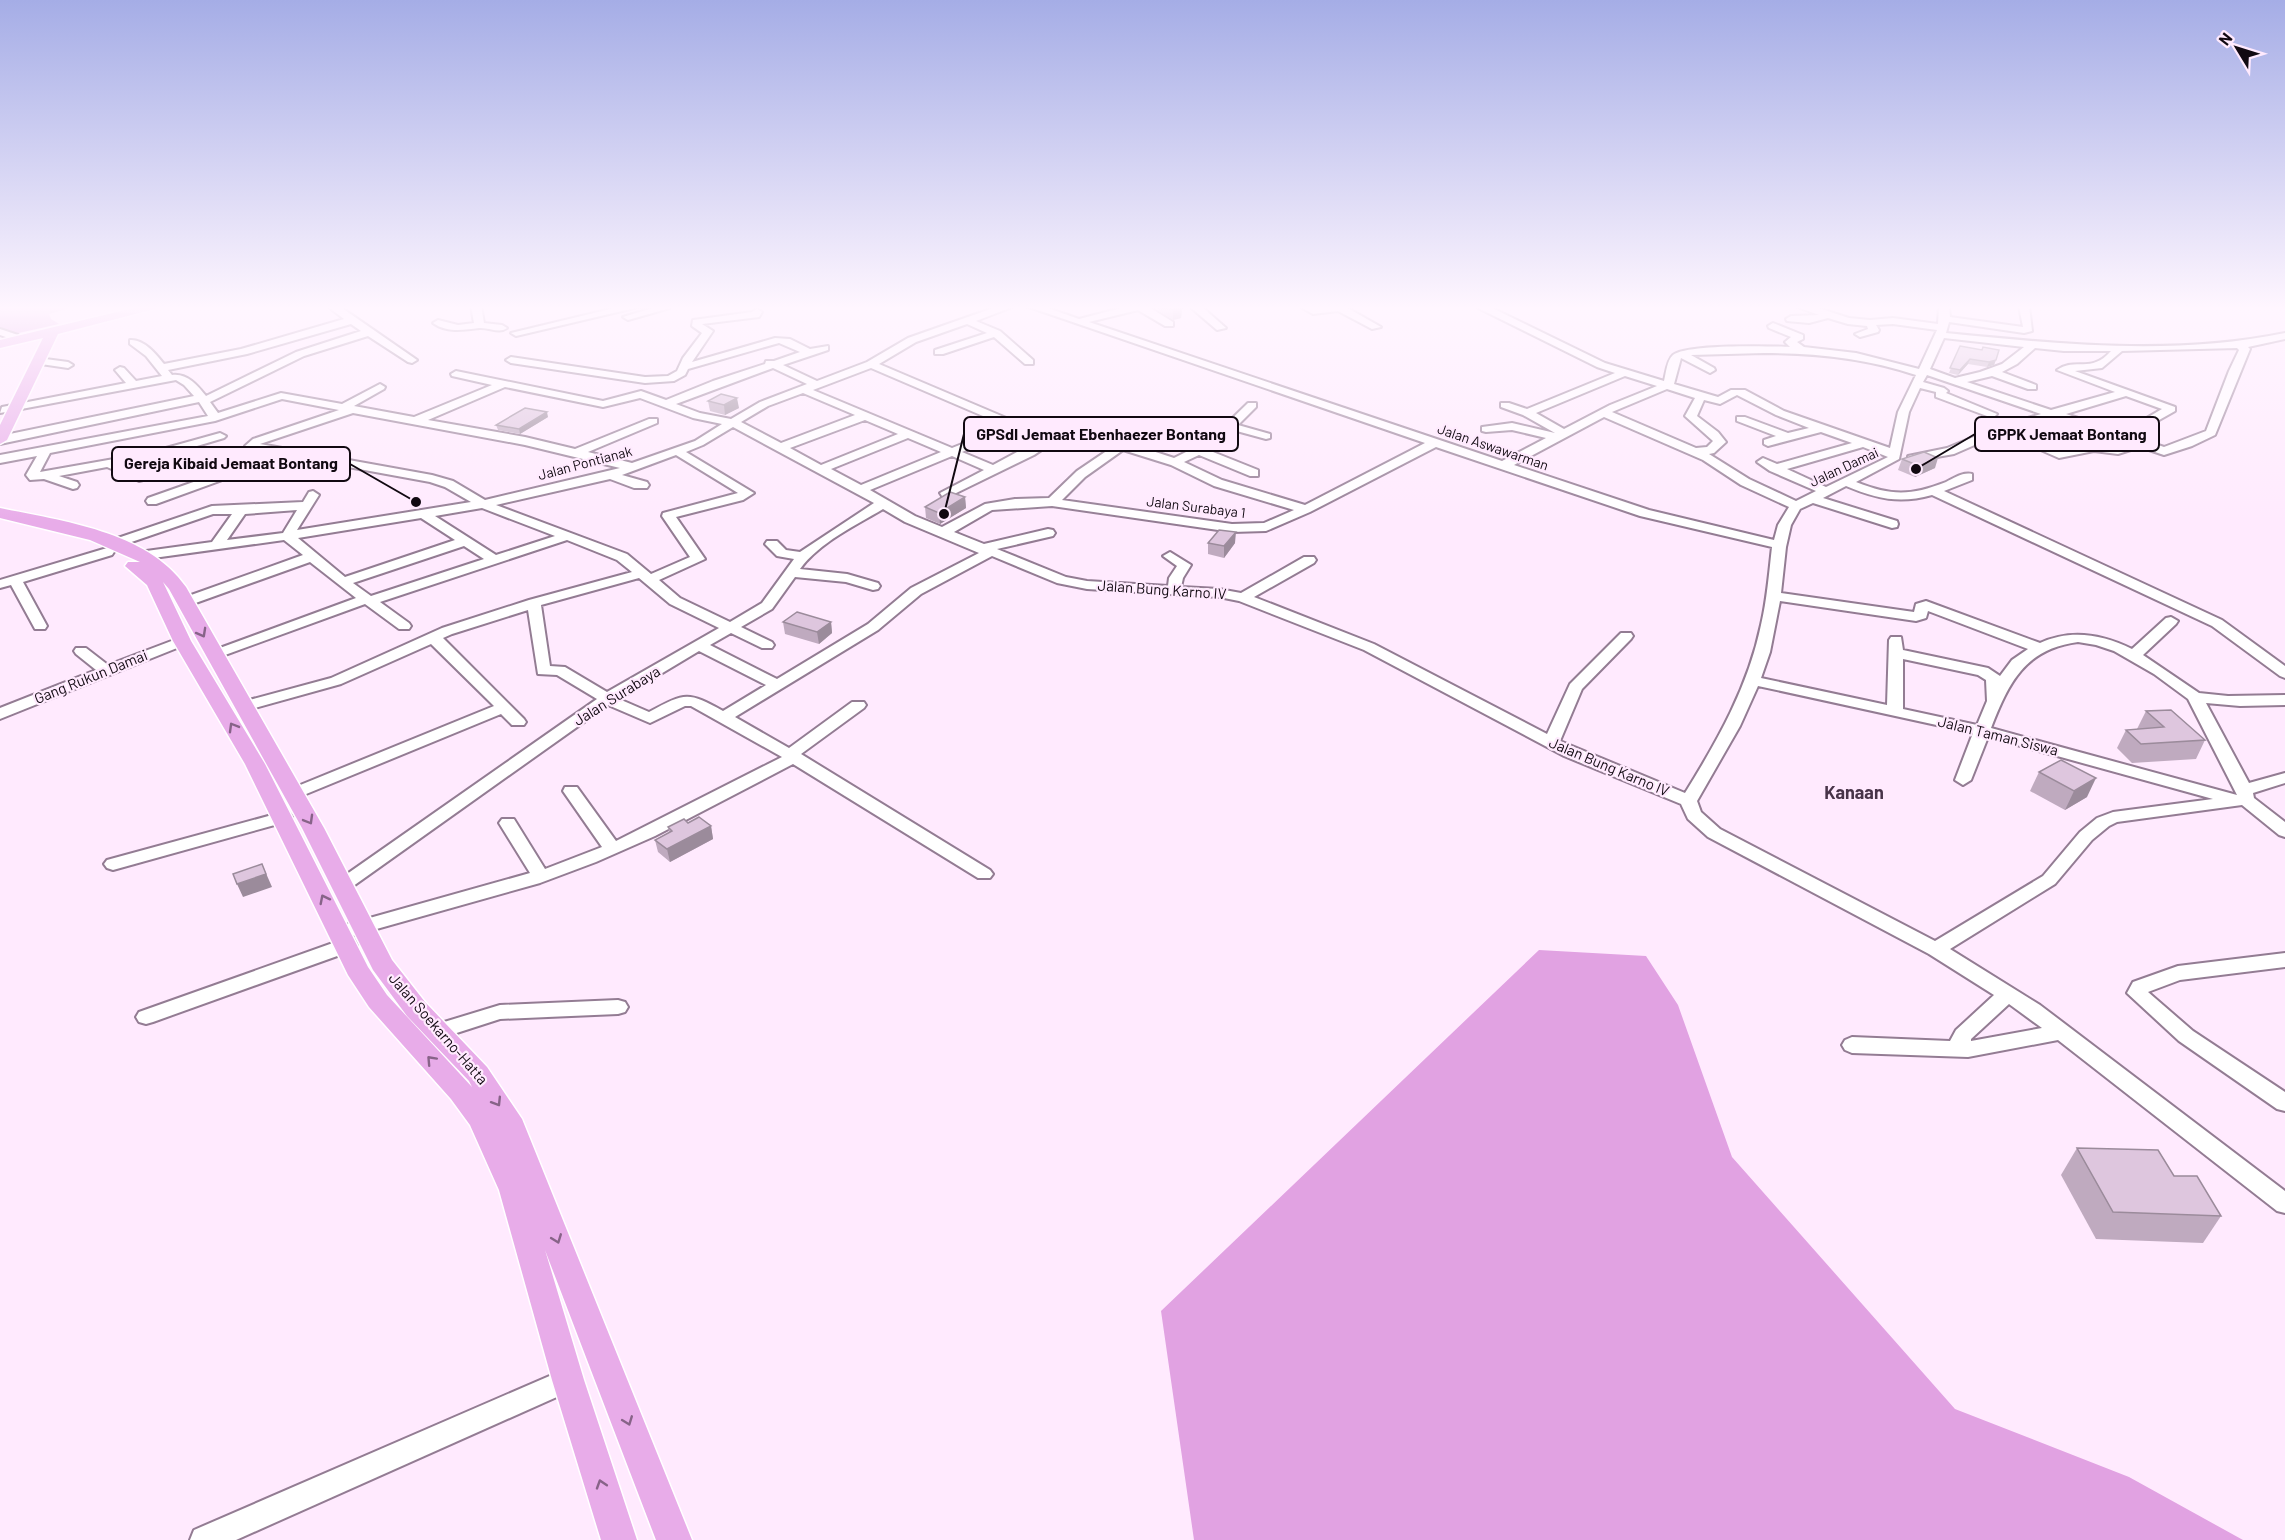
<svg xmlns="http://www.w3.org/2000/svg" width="2285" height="1540" font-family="Barlow,sans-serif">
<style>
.forest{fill:#dd9ede}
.water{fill:#e1a2e2}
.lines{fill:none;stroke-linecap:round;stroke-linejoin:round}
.minor-casing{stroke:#937c93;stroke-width:4}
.major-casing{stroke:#fff;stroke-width:3}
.minor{fill:#fff;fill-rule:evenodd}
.major{fill:#e8ace9;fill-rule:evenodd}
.wall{fill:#bfaabf}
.shaded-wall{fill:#9b8b9b}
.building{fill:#dec6de;stroke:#9b8b9b;stroke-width:1.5}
.oneway{stroke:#876388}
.labels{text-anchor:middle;stroke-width:4.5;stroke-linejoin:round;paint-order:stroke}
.far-street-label{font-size:14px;fill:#110911;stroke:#ffeafe}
.street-label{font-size:15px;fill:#110911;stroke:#ffeafe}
.quarter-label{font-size:18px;font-weight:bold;fill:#483449;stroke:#ffeafe}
.leader{fill:none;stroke:#110911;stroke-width:2}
.callout-dot{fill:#110911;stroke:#ffeafe;stroke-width:2}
.callout{fill:#ffeafe;stroke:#110911;stroke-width:2}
.callout-label{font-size:16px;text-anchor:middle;font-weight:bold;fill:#110911}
</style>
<rect width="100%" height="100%" fill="#ffeafe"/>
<polygon class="forest" points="0,306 78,306 49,314 51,319 59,324 14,334 0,329"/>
<polygon class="water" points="1539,950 1646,956 1678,1005 1732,1157 1955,1409 2129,1477 2243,1540 1194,1540 1161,1311"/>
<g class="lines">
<defs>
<g id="minor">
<path d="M327 306H339L417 360 412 363 408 362 368 336 304 356 210 402 218 413 281 393 342 404 380 384 385 387 384 389 354 406 414 417 492 385 452 376 451 374 456 371 603 401 641 391 666 400 713 381 765 364 766 361H774L800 352 779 343 688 369 685 375 674 381 645 383 511 363 506 360 511 357 645 377 668 376 677 371 683 358 702 333 692 326 693 320 752 312 757 309 762 312 759 317 702 324 713 331 692 362 775 338 790 339 810 349 828 346V350L783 365 817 381 867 362 908 338 999 306H1015L976 321 1000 331 1033 360V364H1025L994 337 943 354H935V350L987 333 967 324 916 342 879 364 1011 420 1134 445 1174 458 1210 440 1248 403H1256V407L1238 425 1270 434V438L1266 439 1233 430 1218 444 1208 450 1258 470V476H1250L1199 455 1184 462 1222 480 1305 505 1425 443 1026 306H1042L1079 319 1129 306H1147L1173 322V326H1165L1138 310 1089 322 1502 461 1546 438 1512 430 1486 432 1482 431V427L1512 423 1555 433 1523 415 1501 407V403H1509L1527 409 1615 373 1597 367 1474 306H1488L1605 363 1664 381C1666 373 1667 360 1673 355 1686 344 1769 346 1790 347L1785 342 1791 337 1769 328 1768 326 1773 323 1803 335V339L1797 342 1804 347 1856 353 1919 369 1937 330 1893 324 1876 325 1879 330 1878 332 1860 337 1855 334 1868 329 1867 326 1848 324 1828 318 1809 323 1787 321 1786 319 1791 316 1819 315 1795 306H1812L1849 318 1870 320 1893 318 1938 324 1939 306H1949L1950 317 2023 327 2019 306H2029L2032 331 2024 333 1949 322 1946 333C2058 344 2174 356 2285 333V339L2248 347 2250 349 2215 435 2192 446 2164 455 2140 447 2118 454 2094 451 2059 458 2002 433 1954 454 1908 462V456L1947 448 1998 427 2041 414 1927 375 1923 382 1944 388 1948 391 1946 393 1997 414 1995 416H1987L1936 397V392L1920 388 1909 412 1899 459 1856 482C1892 496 1910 496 1946 482 1954 478 1963 472 1972 474V480L1944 491 2222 620 2285 666V678L2280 676 2212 626 1932 495C1900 504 1877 499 1846 486L1823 498 1897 521 1898 524 1897 527 1892 528 1813 503 1800 509 1791 525 1786 547 1781 593 1914 612 1916 604 1926 601 2040 643C2070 629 2102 634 2132 649L2166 618 2171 617 2178 621 2176 624 2143 655 2199 693 2228 696 2285 695V705L2240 706 2206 703 2249 783 2285 773V783L2253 793 2254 798 2285 822V837L2279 835 2242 805 2117 822 2109 826 2092 840 2055 884 1950 949 2040 1005 2285 1191V1213L2277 1211 2058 1040 1968 1057 1852 1053 1845 1050 1842 1045 1845 1040 1852 1037 1950 1041 1956 1030 1994 995 1929 954 1708 837 1688 819 1681 804 1564 756 1364 650 1239 601 1219 597 1087 589 1057 583 992 556 921 594 878 630 735 717 789 748 852 702H864L866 705 864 708 801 754 990 870 993 874 990 878H978L793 764 655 836 596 862 540 883 341 939 334 938 332 933 334 928 530 873 499 823 502 819H514L545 869 602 847 563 791 565 787H577L616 841 782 757 691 706H685L650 723 608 705 349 889H337L334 885 337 881 597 699 557 675 538 674 528 610 452 634 443 638 524 719 526 722 524 725H512L501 714 294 799 288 798 286 794 288 790 494 706 431 644 341 684 244 711 238 709 236 706 238 703 331 678 442 628 529 600 632 572 617 560 567 540 380 602 409 623 411 626 409 629H399L365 604 214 659 207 655 209 652 356 598 310 562 190 605 185 606 178 602 180 599 303 555 284 540 139 560 132 556 139 552 212 542 232 514H213L114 548 109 547 107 544 109 541 212 506 303 502 309 492 313 491 319 495 297 530 471 502 445 487 430 482 288 456 156 504H148L146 501 148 498 273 454 247 449 245 446 253 439 339 410 282 399 215 421 50 453 40 472 148 453 220 433 226 436 224 438 153 459 121 465 143 474V480L139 481 107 467 59 476 77 482 79 485 77 488 73 489 44 479 30 480 26 475 37 456 0 463V455L208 416 199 402 0 444V436L194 396 184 385 176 380 0 413 2 407 126 383 115 370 120 367 124 368 136 381 162 376 146 356 130 344V340C144 339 156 354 164 364L241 349 344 319ZM351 324 361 331 296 352 206 396C197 385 187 373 172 375L168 370 247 354ZM1944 338 2024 347 2002 364 1980 372 1955 378 1930 369ZM2035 348 2064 351H2111C2091 374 2075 357 2057 370L2115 392 2051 410 1967 382 1992 376 2028 389H2036V385L2002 372 2017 364ZM2237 348 2239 350 2229 371 2206 431 2164 447 2111 429 2152 424 2175 411V407L2075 371 2102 368 2122 351ZM1764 353C1816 353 1866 358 1916 375L1898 412 1890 448 1784 411 1745 390H1731L1718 397 1674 384 1681 358 1710 373 1715 370 1714 368 1691 355ZM773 368 807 384 760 402 731 419 700 413 676 404ZM871 368 1004 425 1049 435 993 465 962 452 990 440V436H982L952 448 813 390ZM1625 376 1657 386 1610 405 1564 429 1536 413ZM505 387 603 407 640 398 693 418 722 424 695 441 632 463 588 452 657 423V419H649L575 449 525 437 428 420ZM1667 389 1695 398 1685 416 1713 441 1707 447 1696 448 1612 412ZM803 393 855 415 781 443 741 422 768 406ZM1737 395 1776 415 1809 428 1788 433 1745 417H1737V421L1776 436 1764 440V444L1768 446 1821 432 1852 443 1777 464 1763 458 1757 462 1770 471 1816 491 1796 501 1749 479 1709 454 1714 453 1726 442 1718 432 1697 416 1704 400 1720 404ZM2126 396 2162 409 2145 419 2096 424 2066 414ZM353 413 525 445 620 468 485 500 453 481 432 475 260 444ZM1604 417 1703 460 1741 485 1789 507 1778 525 1774 540 1649 510 1514 465ZM2054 417 2129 443 2117 446 2094 443 2060 450 2013 429C2029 424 2043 442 2059 439V435L2032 424ZM865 420 898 434 821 465 790 448ZM733 427 874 503 800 552 786 550 777 541H767L765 544 777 556 794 559 762 603 730 622 680 598 659 580 705 559 676 517 743 500 754 493 686 452 703 445ZM1061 437 1111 448 1077 471 1049 498 1015 499 985 504 942 527 915 516 870 490 952 456 984 470 940 493 942 496H950L1034 455ZM908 438 941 452 861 485 831 469ZM1436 447 1640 516 1772 547C1769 573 1767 600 1761 625 1748 687 1718 740 1685 793L1560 741 1582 689 1631 639 1633 636 1631 633H1621L1570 684 1547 734 1374 644 1254 597 1314 563 1316 560 1314 557H1304L1241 593 1219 589 1181 587 1183 578 1191 565 1170 552 1163 556 1177 566 1169 578 1168 586 1087 581 1066 577 997 549 1053 536 1055 533 1053 530 1048 529 984 544 954 532 992 510 1052 506 1232 532 1266 531 1310 512ZM1863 447 1888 457 1826 487 1787 469ZM1123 450 1171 465 1214 486 1294 510 1264 523 1232 524 1062 500 1085 477ZM676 455 738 493 663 513 662 516 690 557 651 574 627 554 496 505 610 479 634 488H647L649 485 647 482 622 475ZM482 508 555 536 496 555 435 516ZM883 509 905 522 979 553 911 588 868 624 777 679 710 645 731 633 762 648H772L774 645 772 642 741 627 772 609 795 577 846 582 873 590 878 589 880 586 878 583 847 574 800 569C820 542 855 526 883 509ZM297 510 283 533 227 540 245 514ZM421 518 455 540 345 577 298 538ZM464 546 484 559 371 596 353 583ZM639 578 670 604 719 628 607 692 565 667 550 666 541 605ZM1780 601 1916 621 1926 618 1928 611 2028 649 2012 660 2000 676 1988 668 1903 650 1901 637H1891L1889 640 1887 705 1761 678 1770 652ZM2078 642 2096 645 2114 651 2154 674 2188 699 2237 795 1991 728C2009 682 2025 649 2078 642ZM699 651 766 685 723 711C687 691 685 693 649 712L619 699ZM1903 659 1978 675 1986 680 1987 701 1977 725 1903 709ZM1758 686 1973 733 1955 780 1963 785 1971 780 1988 737 2213 799 2113 812 2097 818 2080 832 2043 876 1935 941 1720 829 1701 812 1697 801 1740 726ZM2009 1004 2042 1028 1971 1041V1039Z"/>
<path d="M471 306H481L484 323 502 325 507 328C499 334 489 327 479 328 464 330 447 333 433 323L438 320 458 325 474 323Z"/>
<polygon points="623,306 643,306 516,336 511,333"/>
<polygon points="659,306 670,308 628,320 623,317"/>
<polygon points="1189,306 1201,306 1226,328 1217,330"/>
<polygon points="1299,306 1344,306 1381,327 1372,329 1338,311 1313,314"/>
<polygon points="0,329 18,335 19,337 14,340 0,335"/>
<polygon points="38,358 68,362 73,365 68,368 34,363 33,361"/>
<polygon points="107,548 112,549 114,552 112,555 23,582 47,626 45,629 35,629 11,585 0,588 0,580"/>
<polygon points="182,637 187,638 189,641 187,644 0,719 0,708 96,670 76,654 74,651 76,648 86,648 108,665"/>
<polygon points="283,812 289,813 292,817 289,821 113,870 107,868 104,864 107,860"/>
<polygon points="347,938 354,940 357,945 354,950 153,1022 146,1024 139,1022 136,1017 139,1012"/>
<polygon points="2285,953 2285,967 2180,980 2148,992 2193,1031 2285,1092 2285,1111 2277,1109 2179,1041 2127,993 2133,982 2178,966"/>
<polygon points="618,1000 625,1002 628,1007 625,1012 618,1014 500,1019 438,1039 431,1036 428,1031 431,1026 500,1005"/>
<polygon points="568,1368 577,1372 581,1380 577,1388 236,1540 190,1540 194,1530"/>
</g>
<g id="major">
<polygon points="142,306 166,306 58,334 7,440 0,444 0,425 43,338 0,348 0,340"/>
<path d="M0 508C62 521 147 531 186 587L324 828 392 960 425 1002 487 1067 522 1119 692 1540H656L545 1250 584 1380 637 1540H601L552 1380 499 1190 470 1125 451 1099 369 1007 348 975 245 764 173 641 147 585 125 566 128 562H140L90 540 0 518ZM163 582 169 589 302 828 373 970 407 1016 469 1081 472 1087 387 995 368 967 265 764 191 641Z"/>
</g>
</defs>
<use href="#minor" class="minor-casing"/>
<use href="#major" class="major-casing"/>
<use href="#minor" class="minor"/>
<use href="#major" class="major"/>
</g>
<g class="wall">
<polygon points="1158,306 1178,306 1182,308 1181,318 1173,320 1158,310"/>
<polygon points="1960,346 1982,350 1999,350 1994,365 1987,367 1968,364 1958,375 1949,373"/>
<polygon points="708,401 739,408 725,415 710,411"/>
<polygon points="548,417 520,434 498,430 496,425"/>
<polygon points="1902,459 1935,468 1915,477 1898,470"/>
<polygon points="965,497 966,508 940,524 926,518 925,507"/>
<polygon points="1208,543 1235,543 1224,558 1208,554"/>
<polygon points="783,622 831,622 832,633 819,644 785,634"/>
<polygon points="2146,711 2205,740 2196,759 2132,763 2117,748 2126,730 2137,729"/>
<polygon points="2039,772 2087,797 2065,810 2030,791"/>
<polygon points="688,823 711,826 713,839 670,862 658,852 655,840 669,832 668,827"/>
<polygon points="2077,1148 2174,1176 2221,1216 2203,1243 2096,1239 2061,1175"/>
</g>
<g class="shaded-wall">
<polygon points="1182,308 1181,318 1173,320 1173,310"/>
<polygon points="1970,359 1968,364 1958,375 1960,370"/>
<polygon points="1996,360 1994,365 1987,367 1989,362"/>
<polygon points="737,398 739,408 725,415 724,405"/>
<polygon points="547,412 548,417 520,434 519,429"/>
<polygon points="1938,458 1935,468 1915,477 1919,466"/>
<polygon points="965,497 966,508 940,524 939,513"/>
<polygon points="1236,532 1235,543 1224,558 1224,546"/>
<polygon points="831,622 832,633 819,644 817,632"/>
<polygon points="2096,778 2087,797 2065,810 2074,791"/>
<polygon points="711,826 713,839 670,862 667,849"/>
<polygon points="262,864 272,887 243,897 237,884"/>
</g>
<g class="building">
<polygon points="1167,306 1178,306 1182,308 1173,310"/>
<polygon points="1960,346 1982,350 1983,347 1999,350 1996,360 1989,362 1970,359 1960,370 1950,368"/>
<polygon points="721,394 737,398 724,405 708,401"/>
<polygon points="525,408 547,412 519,429 496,425"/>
<polygon points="1924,452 1938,458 1919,466 1902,459"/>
<polygon points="950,492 965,497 939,513 925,507"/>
<polygon points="1219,530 1236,532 1224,546 1208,543"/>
<polygon points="797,612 831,622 817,632 783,622"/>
<polygon points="2171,710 2205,740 2141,744 2126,730 2164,727 2146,711"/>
<polygon points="2061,760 2096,778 2074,791 2039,772"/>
<polygon points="699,817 711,826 667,849 655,840 672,831 668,827 684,819 688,823"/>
<polygon points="262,864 266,874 237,884 233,874"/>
<polygon points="2077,1148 2158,1150 2174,1176 2197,1176 2221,1216 2113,1212"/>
</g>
<defs><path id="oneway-chevron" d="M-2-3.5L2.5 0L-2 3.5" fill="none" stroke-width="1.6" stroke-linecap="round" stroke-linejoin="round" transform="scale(1.5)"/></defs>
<g class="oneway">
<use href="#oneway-chevron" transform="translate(202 633) rotate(61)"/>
<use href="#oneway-chevron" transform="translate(233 727) rotate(-120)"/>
<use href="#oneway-chevron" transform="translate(309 820) rotate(60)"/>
<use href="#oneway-chevron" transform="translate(324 899) rotate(-117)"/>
<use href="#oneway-chevron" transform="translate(431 1060) rotate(-133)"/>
<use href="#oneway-chevron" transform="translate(497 1102) rotate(58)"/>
<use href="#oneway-chevron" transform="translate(557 1239) rotate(69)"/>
<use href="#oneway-chevron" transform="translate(628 1421) rotate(69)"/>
<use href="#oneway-chevron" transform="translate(601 1484) rotate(-108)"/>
</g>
<linearGradient id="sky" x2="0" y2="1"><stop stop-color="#a5ade6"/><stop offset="0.59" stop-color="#fff6ff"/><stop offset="1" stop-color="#fff6ff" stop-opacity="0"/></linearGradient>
<rect width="2285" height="522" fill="url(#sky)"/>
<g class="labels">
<g class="far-street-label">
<text transform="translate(1493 447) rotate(19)" y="5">Jalan Aswawarman</text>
<text transform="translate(585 463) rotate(-15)" y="5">Jalan Pontianak</text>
<text transform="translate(1844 467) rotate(-25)" y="5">Jalan Damai</text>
<text transform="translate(1196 507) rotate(7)" y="5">Jalan Surabaya 1</text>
</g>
<g class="street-label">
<text transform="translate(1162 590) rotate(4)" y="5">Jalan Bung Karno IV</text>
<text transform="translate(91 677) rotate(-22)" y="5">Gang Rukun Damai</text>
<text transform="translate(617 696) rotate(-32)" y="5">Jalan Surabaya</text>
<text transform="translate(1998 736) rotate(14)" y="5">Jalan Taman Siswa</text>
<text transform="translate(1609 767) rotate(23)" y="5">Jalan Bung Karno IV</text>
<text transform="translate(438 1029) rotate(49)" y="5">Jalan Soekarno-Hatta</text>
</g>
<g class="quarter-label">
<text x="1854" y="799">Kanaan</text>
</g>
</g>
<path class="leader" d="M1916 469L1975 434M944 514L964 434M416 502L350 464"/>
<g class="callout-dot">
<circle cx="1916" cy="469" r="6"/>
<circle cx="944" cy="514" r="6"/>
<circle cx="416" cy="502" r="6"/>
</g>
<g class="callout">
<rect x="1975" y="417" width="184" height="34" rx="6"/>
<rect x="964" y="417" width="274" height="34" rx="6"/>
<rect x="112" y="447" width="238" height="34" rx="6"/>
</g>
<g class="callout-label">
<text x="2067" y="440">GPPK Jemaat Bontang</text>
<text x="1101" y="440">GPSdI Jemaat Ebenhaezer Bontang</text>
<text x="231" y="469">Gereja Kibaid Jemaat Bontang</text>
</g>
<g transform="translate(2237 48) rotate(308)" stroke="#ffeafe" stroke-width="4.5" paint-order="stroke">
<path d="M0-4.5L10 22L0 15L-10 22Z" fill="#110911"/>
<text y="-9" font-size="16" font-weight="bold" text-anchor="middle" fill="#110911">N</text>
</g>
</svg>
